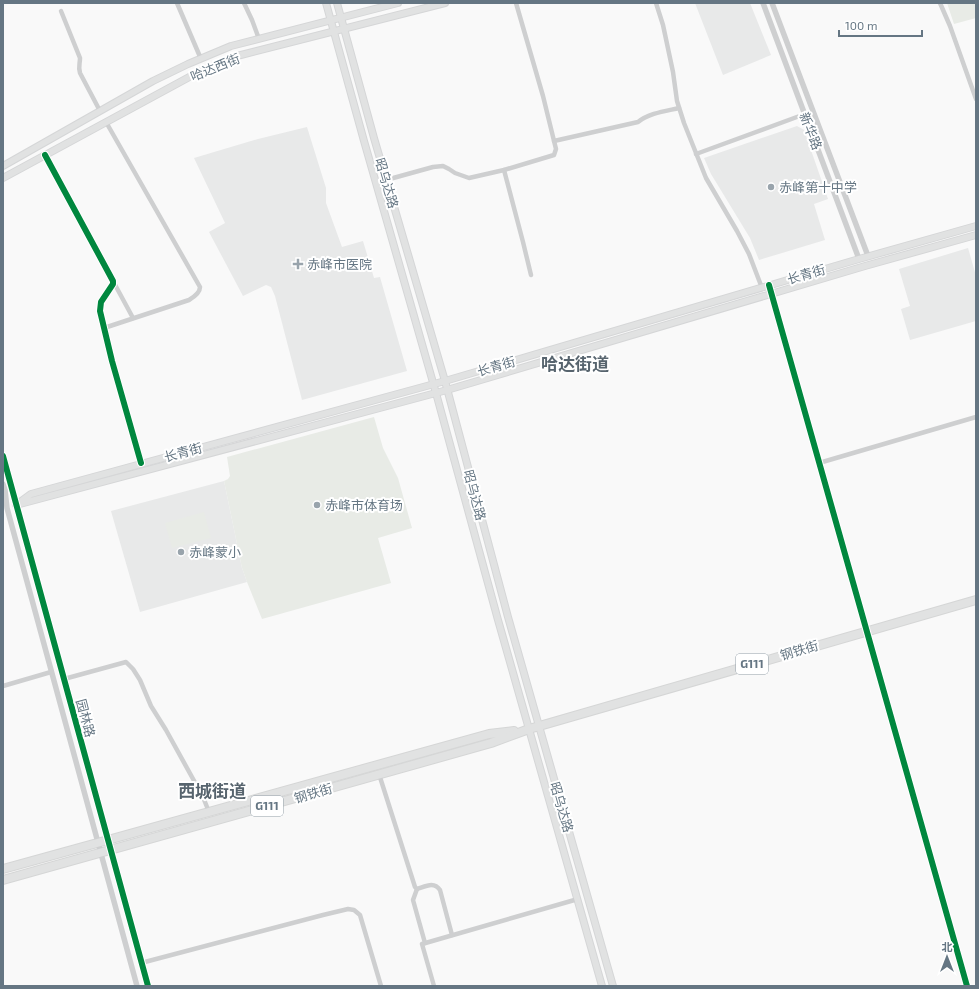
<svg xmlns="http://www.w3.org/2000/svg" width="979" height="989" font-family="'Exo 2','Noto Sans SC',sans-serif">
<style>
.built{fill:#e8e9e9}
.green{fill:#e8ebe6}
.lines{fill:none;stroke-linecap:round;stroke-linejoin:round}
.secondary-casing{stroke:#d5d6d7;stroke-width:8}
.trunk-casing{stroke:#d5d6d6;stroke-width:10}
.minor{stroke:#cecfd0;stroke-width:4.5}
.tertiary{stroke:#cecfd0;stroke-width:5.5}
.secondary{stroke:#e1e2e2;stroke-width:6}
.trunk{stroke:#e1e2e2;stroke-width:8}
.cycleway-casing{stroke:#fff;stroke-width:8}
.cycleway{stroke:#00873e;stroke-width:6}
.poi-dot{fill:#99a4ac;stroke:#fff;stroke-width:1.5}
.labels{text-anchor:middle;stroke-width:4;stroke-linejoin:round;paint-order:stroke}
.shield{fill:#fff;stroke:#939fa8;stroke-width:1}
.shield-label{font-size:12px;font-weight:bold;fill:#657683}
.street-label{font-size:13px;fill:#657683;stroke:#fff}
.poi-label{font-size:13px;fill:#657683;stroke:#fff;text-anchor:start}
.district-label{font-size:17px;font-weight:bold;fill:#57646e;stroke:#fff}
</style>
<rect width="100%" height="100%" fill="#f9f9f9"/>
<g class="built">
<polygon points="695,3 750,3 771,55 723,75"/>
<polygon points="797,126 804,130 828,199 814,204 825,240 759,260 750,238 711,174 704,158"/>
<polygon points="307,127 326,188 326,203 342,247 363,241 374,278 380,277 407,371 302,400 275,296 271,287 266,285 243,296 209,232 225,223 194,158 258,139"/>
<polygon points="968,248 976,276 976,321 910,340 901,309 910,306 899,269"/>
<polygon points="224,481 242,568 247,582 140,612 111,511"/>
</g>
<g class="green">
<polygon points="947,3 976,3 976,18 954,24"/>
<polygon points="374,417 383,448 398,478 412,528 378,538 391,583 262,619 247,582 242,568 224,481 228,479 230,476 227,457"/>
<polygon points="204,512 211,538 172,548 165,523"/>
</g>
<g class="lines">
<defs>
<g id="secondary">
<polyline points="326,3 364,141 436,393 498,620 602,986"/>
<polyline points="337,3 374,138 445,381 508,617 613,986"/>
<polyline points="3,166 153,81 188,64 231,46 398,3"/>
<polyline points="3,178 193,75 237,56 445,3"/>
<polyline points="20,504 447,390 865,266 976,235"/>
<polyline points="16,505 31,494 445,381 859,259 976,226"/>
</g>
<g id="trunk">
<polyline points="3,869 108,840 489,734 514,731"/>
<polyline points="3,880 491,743 529,729 976,600"/>
</g>
</defs>
<use href="#secondary" class="secondary-casing"/>
<use href="#trunk" class="trunk-casing"/>
<g class="minor">
<polyline points="177,3 201,59"/>
<polyline points="244,3 252,20 259,39"/>
<polyline points="656,3 663,25 673,72 677,101 684,123 706,178 737,231 749,254 762,288"/>
<polyline points="940,3 950,26 976,99"/>
<path d="M61 11 80 58C80 64 78 67 80 73L100 111"/>
<path d="M554 141 638 122C649 113 666 111 679 108"/>
<polyline points="696,154 805,114"/>
<polyline points="45,155 113,281 113,284 101,302 100,311 112,361 141,463"/>
<polyline points="504,170 523,242 531,275"/>
<polyline points="386,180 433,167 443,166 449,169 455,173 469,178 504,170 554,155 556,149 543,96 516,3"/>
<polyline points="113,281 133,318"/>
<path d="M104 328 189 300C194 297 200 293 200 287L106 122"/>
<polyline points="819,463 976,417"/>
<polyline points="64,679 126,662 133,669 140,680 151,706 166,730 203,797 209,812"/>
<polyline points="3,686 51,672"/>
<path d="M379 774 415 887 417 889C426 886 434 881 440 890L452 935"/>
<polyline points="417,889 413,900 425,943"/>
<polyline points="141,963 323,915 348,909 354,910 360,915 381,986"/>
<polyline points="434,986 422,944 578,899"/>
</g>
<g class="tertiary">
<polyline points="763,3 859,259"/>
<polyline points="772,3 868,256"/>
<polyline points="769,285 967,986"/>
<polyline points="3,456 148,986"/>
<polyline points="3,484 5,490 7,508 137,986"/>
</g>
<use href="#secondary" class="secondary"/>
<use href="#trunk" class="trunk"/>
<defs>
<g id="cycleway">
<polyline points="45,155 113,281 113,284 101,302 100,311 112,361 141,463"/>
<polyline points="769,285 967,986"/>
<polyline points="3,456 148,986"/>
</g>
</defs>
<use href="#cycleway" class="cycleway-casing"/>
<use href="#cycleway" class="cycleway"/>
</g>
<g class="poi-dot">
<circle cx="771" cy="187" r="4"/>
<path d="M296 258h4v4h4v4h-4v4h-4v-4h-4v-4h4z"/>
<circle cx="317" cy="505" r="4"/>
<circle cx="181" cy="552" r="4"/>
</g>
<g class="labels">
<g class="shield">
<rect x="736" y="654" width="32" height="20" rx="3"/>
<rect x="251" y="796" width="32" height="20" rx="3"/>
</g>
<g class="shield-label">
<text x="752" y="668">G111</text>
<text x="267" y="810">G111</text>
</g>
<g class="street-label">
<text transform="translate(215 67) rotate(-22)" y="5">哈达西街</text>
<text transform="translate(811 131) rotate(69)" y="5">新华路</text>
<text transform="translate(387 183) rotate(74)" y="5">昭乌达路</text>
<text transform="translate(806 274) rotate(-16)" y="5">长青街</text>
<text transform="translate(496 366) rotate(-16)" y="5">长青街</text>
<text transform="translate(183 452) rotate(-15)" y="5">长青街</text>
<text transform="translate(475 495) rotate(75)" y="5">昭乌达路</text>
<text transform="translate(799 650) rotate(-16)" y="5">钢铁街</text>
<text transform="translate(86 718) rotate(75)" y="5">园林路</text>
<text transform="translate(313 793) rotate(-16)" y="5">钢铁街</text>
<text transform="translate(562 807) rotate(74)" y="5">昭乌达路</text>
</g>
<g class="poi-label">
<text x="779" y="192">赤峰第十中学</text>
<text x="307" y="269">赤峰市医院</text>
<text x="325" y="510">赤峰市体育场</text>
<text x="189" y="557">赤峰蒙小</text>
</g>
<g class="district-label">
<text x="575" y="370">哈达街道</text>
<text x="212" y="797">西城街道</text>
</g>
</g>
<rect width="979" height="989" fill="none" stroke="#657683" stroke-width="8"/>
<g transform="translate(947 957)" stroke="#ffffff" stroke-width="3" paint-order="stroke">
<path d="M0-3L7 15L0 10L-7 15Z" fill="#657683"/>
<text y="-6" font-size="11" font-weight="bold" text-anchor="middle" fill="#657683">北</text>
</g>
<path d="M839 30v6h83v-6" fill="none" stroke="#657683" stroke-width="2"/>
<text x="845" y="30" font-size="12" fill="#657683" stroke="#ffffff" stroke-width="3" paint-order="stroke">100 m</text>
</svg>
